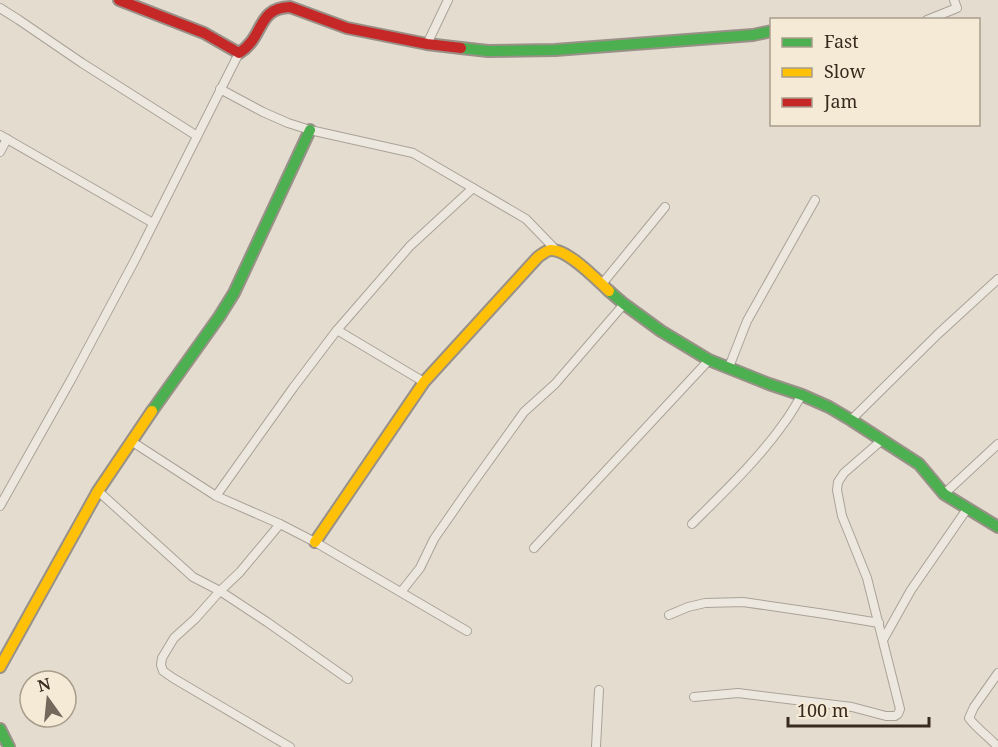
<svg xmlns="http://www.w3.org/2000/svg" width="998" height="747" font-family="'Noto Serif',serif">
<style>
.lines{fill:none;stroke-linecap:round;stroke-linejoin:round}
.street-casing{stroke:#aaa297;stroke-width:10}
.fast-casing{stroke:#999188;stroke-width:14}
.slow-casing{stroke:#999188;stroke-width:14}
.jam-casing{stroke:#999188;stroke-width:14}
.street{stroke:#ece8e0;stroke-width:8}
.fast{stroke:#4caf50;stroke-width:10}
.slow{stroke:#ffc107;stroke-width:10}
.jam{stroke:#c62828;stroke-width:10}
</style>
<rect width="100%" height="100%" fill="#e4dccf"/>
<g class="lines">
<defs>
<g id="street">
<polyline points="0,8 19,20 82,63 197,136"/>
<polyline points="927,20 957,8 954,0"/>
<polyline points="427,44 448,0"/>
<polyline points="220,89 263,112 288,123 310,130 413,153 526,219 556,250"/>
<polyline points="0,135 153,223"/>
<polyline points="0,152 7,139"/>
<polyline points="602,284 665,207"/>
<polyline points="337,330 424,382"/>
<polyline points="729,367 747,321 815,200"/>
<polyline points="851,420 938,334 998,279"/>
<polyline points="131,441 216,496 280,524 315,542 467,631"/>
<polyline points="98,491 193,577 220,591 267,622 348,679"/>
<polyline points="944,494 998,444"/>
<polyline points="216,496 293,388 337,330 410,246 473,188"/>
<polyline points="0,506 72,378 136,258 239,53"/>
<polyline points="280,524 240,572 220,591 195,619 174,638 162,658 161,665 163,671 173,678 290,747"/>
<path d="M692 524C724 492 758 460 784 423 791 414 796 404 802 395"/>
<polyline points="534,548 709,360"/>
<polyline points="401,592 420,568 434,539 468,490 524,412 555,384 624,304"/>
<polyline points="669,615 688,607 705,603 743,602 825,614 879,623"/>
<polyline points="883,640 911,590 967,509"/>
<path d="M998 673 974 707 969 718C975 727 990 738 998 747"/>
<polyline points="694,697 738,693 852,707 886,716 895,716 898,714 900,709 867,578 842,516 837,490 838,482 844,473 882,440"/>
<polyline points="596,747 599,690"/>
</g>
<g id="fast">
<polyline points="461,48 488,51 555,50 753,35 772,31"/>
<polyline points="609,291 624,304 661,331 709,360 769,384 802,395 829,407 851,420 919,464 944,494 998,527"/>
<polyline points="152,411 219,317 234,293 310,130"/>
<polyline points="0,729 9,747"/>
</g>
<g id="slow">
<path d="M315 542 424 382 538 257C542 254 546 251 550 250 567 248 597 280 609 291"/>
<polyline points="0,667 98,491 152,411"/>
</g>
<path id="jam" d="M119 0 204 33 239 53C265 37 256 8 290 7L347 28 427 44 461 48"/>
</defs>
<use href="#street" class="street-casing"/>
<use href="#fast" class="fast-casing"/>
<use href="#slow" class="slow-casing"/>
<use href="#jam" class="jam-casing"/>
<use href="#street" class="street"/>
<use href="#fast" class="fast"/>
<use href="#slow" class="slow"/>
<use href="#jam" class="jam"/>
</g>
<rect x="770" y="18" width="210" height="108" fill="#f5ead5" stroke="#a99d8c" stroke-width="1.5"/>
<rect x="782" y="38" width="30" height="9" fill="#4caf50" stroke="#a99d8c" stroke-width="1.5"/>
<text x="824" y="48" font-size="18" fill="#382a1f">Fast</text>
<rect x="782" y="68" width="30" height="9" fill="#ffc107" stroke="#a99d8c" stroke-width="1.5"/>
<text x="824" y="78" font-size="18" fill="#382a1f">Slow</text>
<rect x="782" y="98" width="30" height="9" fill="#c62828" stroke="#a99d8c" stroke-width="1.5"/>
<text x="824" y="108" font-size="18" fill="#382a1f">Jam</text>
<g transform="translate(48 699) rotate(345)"><circle r="28" fill="#f5ead5" stroke="#a99d8c" stroke-width="1.5"/>
<path d="M0-4.5L10 22L0 15L-10 22Z" fill="#74685d"/>
<text y="-9" font-size="16" font-weight="bold" text-anchor="middle" fill="#382a1f">N</text>
</g>
<path d="M788 717v9h141v-9" fill="none" stroke="#382a1f" stroke-width="3"/>
<text x="797" y="717" font-size="18" fill="#382a1f" stroke="#f5ead5" stroke-width="4.5" paint-order="stroke">100 m</text>
</svg>
